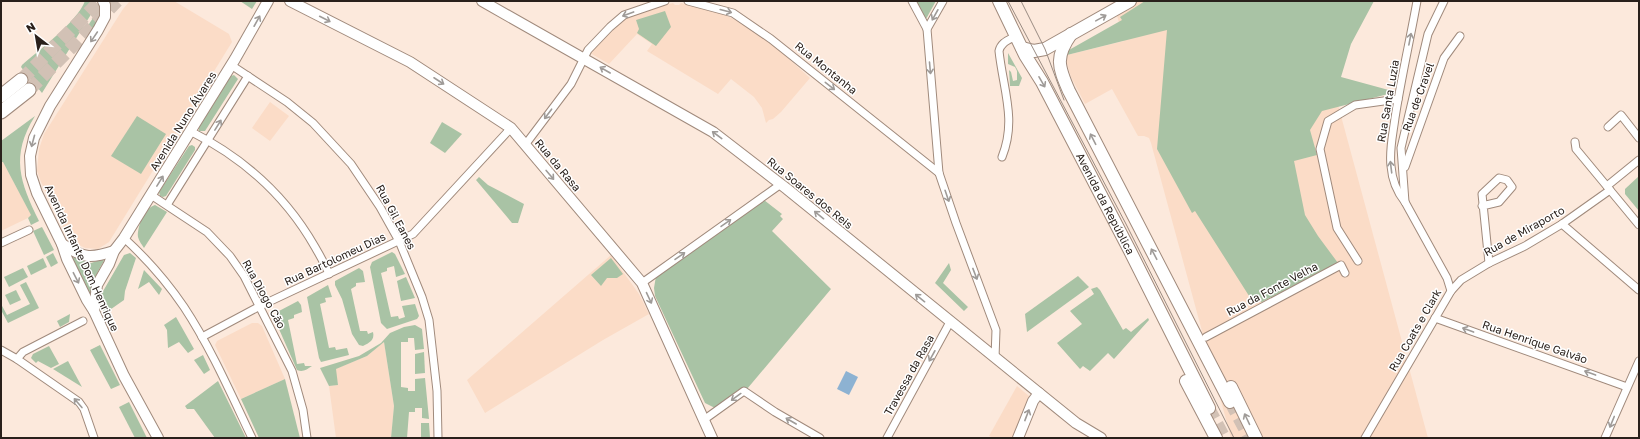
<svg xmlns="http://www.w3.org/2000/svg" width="1640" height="439" font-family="'Golos Text',sans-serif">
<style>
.built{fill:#fbdcc7}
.green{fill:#a9c3a5}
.water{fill:#8db2d2}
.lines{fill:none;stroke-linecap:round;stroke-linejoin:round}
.primary-tunnel{stroke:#d2c1b5;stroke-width:12;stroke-dasharray:12 6;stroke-linecap:butt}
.highway-tunnel{stroke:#d2c1b5;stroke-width:13;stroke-dasharray:13 6;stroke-linecap:butt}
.street-casing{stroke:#a08a7c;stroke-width:9}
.secondary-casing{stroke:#a08a7c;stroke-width:12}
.primary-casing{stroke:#a08a7c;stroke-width:14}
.highway-casing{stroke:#a08a7c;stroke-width:15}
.street{stroke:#fff;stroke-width:7}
.secondary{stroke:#fff;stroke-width:10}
.primary{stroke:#fff;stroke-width:12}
.highway{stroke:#fff;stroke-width:13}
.tram{stroke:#998b82;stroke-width:1}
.oneway{stroke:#9f9b98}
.labels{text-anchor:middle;stroke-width:3;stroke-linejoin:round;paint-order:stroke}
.street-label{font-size:11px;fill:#29201b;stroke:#fff}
</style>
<rect width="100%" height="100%" fill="#fce9dc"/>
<g class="built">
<polygon points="130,1 174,1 229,34 232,42 109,242 98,249 85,248 77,244 63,226 41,182 37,171 39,149 44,134 123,9"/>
<polygon points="1113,1 1310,1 1428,438 1231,438 1151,143 1149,138 1144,136 1138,136 1112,89 1085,104 1071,77 1067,64 1067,55 1124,41"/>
<polygon points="673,3 675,5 679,5 681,3 719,12 748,26 769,41 810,78 781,112 773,119 769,120 766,123 762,108 754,97 731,79 718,94 647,51 652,44 637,34 609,64 590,53 621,18"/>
<polygon points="270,102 289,116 270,141 252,128"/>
<polygon points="1,162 3,162 32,216 1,231"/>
<polygon points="611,255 639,294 649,314 603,340 485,413 467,380"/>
<polygon points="252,323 258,323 262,326 285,379 241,399 215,345 217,341"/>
<polygon points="384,342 394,406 391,438 336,438 329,386 338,385 335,369 367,356"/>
<polygon points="1017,386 1029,396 1030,402 1014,438 994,438 989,436"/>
</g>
<g class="green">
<path d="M85 1H94L96 5 95 8 42 93 21 67 22 65C39 50 77 22 85 1Z"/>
<polygon points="240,1 257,1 252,9"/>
<polygon points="914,1 936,1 926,19 923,19"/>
<polygon points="1145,1 1374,1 1351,44 1341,77 1396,92 1322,111 1310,130 1317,155 1294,161 1305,215 1318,236 1338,263 1262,302 1251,299 1195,211 1192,213 1157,149 1167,30 1067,55 1069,50 1122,20 1120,17"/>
<path d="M99 9C99 22 96 29 83 33Z"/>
<polygon points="665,11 671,27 656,46 637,33 639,29 636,20"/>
<polygon points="1008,53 1022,78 1019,86 1010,86 1009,70 1011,72 1013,81 1017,80 1017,71 1015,67 1008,64"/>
<polygon points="234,75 238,79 205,131 199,131 199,127 231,76"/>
<path d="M35 116C10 156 20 182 39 221L31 225 28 218 31 215 3 162H1V141Z"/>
<polygon points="137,116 166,134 141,174 111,156"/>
<polygon points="442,122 462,134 445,153 430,143"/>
<polygon points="192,145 195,147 195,150 166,196 163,197 160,196 159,192 189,146"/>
<polygon points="1639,176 1639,211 1625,194 1625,189"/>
<polygon points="479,177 488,185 524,204 518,223 512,223 476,180"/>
<polygon points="764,200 782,214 780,216 783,219 772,231 831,289 747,389 738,390 717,408 713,407 705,403 655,296 654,288 656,276"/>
<path d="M155 205 167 212 144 248C142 245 139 241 138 237 137 226 145 208 155 205Z"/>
<polygon points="42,227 54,250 44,255 33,231"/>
<polygon points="392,252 395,254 405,274 396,277 394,266 387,268 387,271 381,273 391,317 398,316 399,319 405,317 402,306 415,304 419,316 417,319 387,329 381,323 370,267 372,262"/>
<polygon points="53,253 58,263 51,267 46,257"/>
<polygon points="130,253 136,258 125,291 124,300 104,314 102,305 102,293 124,255"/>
<path d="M69 256 91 263 103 259 104 261C96 273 92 284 91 298Z"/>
<polygon points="43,258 47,267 31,275 27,266"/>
<polygon points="611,258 623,274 617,278 607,278 601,286 591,275"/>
<polygon points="949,263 951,270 943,283 968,307 964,311 935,283"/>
<polygon points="23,268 28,277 9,287 4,277"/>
<path d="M359 268 363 271 365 282 356 283V286L351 289 360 331H367L368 334 373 332C375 340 369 343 363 346L359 345 352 334 342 299 335 285V281Z"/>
<polygon points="144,270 162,289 159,295 149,282 138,289"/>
<polygon points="1078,276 1089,287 1027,332 1025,314"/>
<polygon points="406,277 415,298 401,301 397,281"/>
<polygon points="26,282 39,308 8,323 1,310 1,304 7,315 30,304 20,285"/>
<polygon points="328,285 332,297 325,298 326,302 320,304 329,348 335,347 336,350 347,348 349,355 321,362 319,358 307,297"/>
<polygon points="1097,287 1100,290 1123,330 1126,328 1131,332 1148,318 1149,320 1114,359 1108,353 1090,371 1083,366 1080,369 1057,343 1082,324 1070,311 1094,294 1091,289"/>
<polygon points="16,290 21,300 10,305 5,295"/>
<path d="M298 301 301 305 302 312 294 315V318L288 320 297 364 304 363 305 366H312C307 369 303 373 297 370L275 320 279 311Z"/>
<polygon points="70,314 69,322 60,327 57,321"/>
<polygon points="176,317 194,349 188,353 179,342 168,348 167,330 164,325"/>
<polygon points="415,325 422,329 424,349 415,350 414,338 408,338 408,342 401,342 401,387 408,388 408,391 415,391 415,379 425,378 429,419 422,418 422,408 415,408 415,412 409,412 407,438 391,438 394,406 384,342 367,356 336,369 338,385 329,386 320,368 359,356 381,343 390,333 404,327"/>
<polygon points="100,345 120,385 111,389 90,350"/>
<polygon points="49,346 59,364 51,368 38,361 36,363 31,358 33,354"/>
<polygon points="424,352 425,373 415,374 415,354"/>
<polygon points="203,355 210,370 204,374 194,360"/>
<polygon points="68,361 82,387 53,369"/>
<polygon points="285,379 300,438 259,438 241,399"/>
<polygon points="218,381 246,438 215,438 194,409 187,409 185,406"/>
<polygon points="129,402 147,438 135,438 119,407"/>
<polygon points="421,423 429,423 430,438 421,438"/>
</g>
<polygon class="water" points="846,371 858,377 849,395 837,389"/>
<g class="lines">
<g class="primary-tunnel">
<polyline points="1230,402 1249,438"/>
<polyline points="1209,408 1225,438"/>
</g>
<g class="highway-tunnel">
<polyline points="21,80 100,1"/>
<polyline points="29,90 98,21 117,1"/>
</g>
<defs>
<g id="street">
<polyline points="688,1 733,13 771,39 939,173"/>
<polyline points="912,1 927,29"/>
<polyline points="943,1 927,29 939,173 956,223 996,330 995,358"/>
<path d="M1417 1C1410 40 1401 79 1395 118 1393 134 1389 150 1391 166 1392 180 1397 192 1405 202L1447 278 1451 291"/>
<polyline points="231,65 287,102 313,123 351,164 380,207 399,241 422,297 429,320 437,391 438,438"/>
<polyline points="1608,127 1621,115 1639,138"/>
<path d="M190 131C242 157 286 196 315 247 320 256 325 264 329 274"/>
<polyline points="1575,142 1576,149 1639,225"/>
<polyline points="525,145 571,84 588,50 610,27 624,15 665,1"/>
<path d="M1002 157C1017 120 1003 89 999 51 1001 42 1009 40 1016 36"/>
<polyline points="1405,167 1444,58 1460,36"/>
<polyline points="1607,186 1639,160"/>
<polyline points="151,195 207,232 230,256 244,276 292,371 303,410 307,438"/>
<polyline points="1405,202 1401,148 1428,34 1444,1"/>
<polyline points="167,205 248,76"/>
<polyline points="1482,206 1499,202 1512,187 1507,180 1499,178 1482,194 1489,263"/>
<polyline points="1562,224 1639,290"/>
<path d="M124 238C147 259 167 282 184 307 211 348 231 394 252 438"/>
<polyline points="1,243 29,230"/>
<polyline points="1358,261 1337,228 1320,149 1328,121 1355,105 1398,99"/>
<polyline points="642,283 781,184"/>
<polyline points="1435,318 1627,387"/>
<polyline points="202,337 260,306 413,234 511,128"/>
<polyline points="1206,337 1341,265 1345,273"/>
<polyline points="1,350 17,359 79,402 84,409 94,438"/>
<polyline points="17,359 23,352 83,321"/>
<polyline points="705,419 744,391 775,412 820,438"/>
<polyline points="887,438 950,322"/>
<polyline points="1365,438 1451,291 1461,280 1489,263 1525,246 1562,224 1610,190"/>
<polyline points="1605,438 1639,361"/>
</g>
<g id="secondary">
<polyline points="103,1 105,5 105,17 98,30 50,106 34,138 30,156 31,175 37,193 62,244 67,259 87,300 94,311 124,376 158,438"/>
<polyline points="290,1 410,62 511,128 642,283 712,438"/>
<polyline points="482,1 713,132 787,189 1076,423 1101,438"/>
<path d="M62 244C83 258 90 259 114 251"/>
<polyline points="94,311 97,285 109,264 114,251 124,238 235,59 268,1"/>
<polyline points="1018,438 1033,401 1039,393"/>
</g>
<g id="primary">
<path id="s1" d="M999 1 1025 55 1042 82 1130 251 1209 408"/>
<path d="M1071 34C1055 57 1058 66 1069 91L1230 402"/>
<polyline points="1022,48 1034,51 1045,49 1130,1"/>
<polyline points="1186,381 1216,438"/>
<polyline points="1231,387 1256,438"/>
</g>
<g id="highway">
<polyline points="1,96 21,80"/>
<polyline points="1,112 29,90"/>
</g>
</defs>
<use href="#street" class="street-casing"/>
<use href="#secondary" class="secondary-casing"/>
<use href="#primary" class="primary-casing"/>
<use href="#highway" class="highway-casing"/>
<use href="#street" class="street"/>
<use href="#secondary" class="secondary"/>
<use href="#primary" class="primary"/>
<use href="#highway" class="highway"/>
<g class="tram">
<polyline points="1008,1 1126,224 1234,438"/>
<polyline points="1021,1 1045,49 1064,100"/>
</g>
</g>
<defs><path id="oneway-shaft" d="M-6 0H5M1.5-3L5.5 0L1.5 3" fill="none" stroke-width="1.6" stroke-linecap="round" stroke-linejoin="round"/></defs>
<g class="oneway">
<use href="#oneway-shaft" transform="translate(726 11) rotate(15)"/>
<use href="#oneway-shaft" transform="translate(628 14) rotate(160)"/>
<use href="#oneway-shaft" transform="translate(935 15) rotate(119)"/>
<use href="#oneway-shaft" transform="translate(1101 18) rotate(-29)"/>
<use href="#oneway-shaft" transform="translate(325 19) rotate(27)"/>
<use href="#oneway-shaft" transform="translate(257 21) rotate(-61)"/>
<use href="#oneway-shaft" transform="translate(94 37) rotate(124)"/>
<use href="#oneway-shaft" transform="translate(1410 39) rotate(-79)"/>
<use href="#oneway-shaft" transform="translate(930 68) rotate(85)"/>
<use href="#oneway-shaft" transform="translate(605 70) rotate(-150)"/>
<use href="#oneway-shaft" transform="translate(439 81) rotate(33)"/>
<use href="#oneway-shaft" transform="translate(1042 82) rotate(60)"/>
<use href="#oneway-shaft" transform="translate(830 86) rotate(38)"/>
<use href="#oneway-shaft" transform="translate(548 114) rotate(127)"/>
<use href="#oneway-shaft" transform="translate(218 125) rotate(-58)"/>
<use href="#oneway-shaft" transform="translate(717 135) rotate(-143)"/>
<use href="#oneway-shaft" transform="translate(1093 139) rotate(-117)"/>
<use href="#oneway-shaft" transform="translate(33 141) rotate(105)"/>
<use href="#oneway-shaft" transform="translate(1391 167) rotate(-97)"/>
<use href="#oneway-shaft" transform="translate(550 175) rotate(50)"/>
<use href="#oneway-shaft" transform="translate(160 181) rotate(-58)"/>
<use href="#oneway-shaft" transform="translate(947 196) rotate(71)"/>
<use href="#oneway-shaft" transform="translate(819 215) rotate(-141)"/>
<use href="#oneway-shaft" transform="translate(726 223) rotate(-35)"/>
<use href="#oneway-shaft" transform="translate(1154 254) rotate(-118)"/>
<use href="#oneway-shaft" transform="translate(680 256) rotate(-35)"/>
<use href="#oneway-shaft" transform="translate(975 274) rotate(69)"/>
<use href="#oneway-shaft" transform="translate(76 278) rotate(63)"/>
<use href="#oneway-shaft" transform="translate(649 298) rotate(65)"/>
<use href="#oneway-shaft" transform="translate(920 298) rotate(-141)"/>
<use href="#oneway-shaft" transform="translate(1468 330) rotate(-160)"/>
<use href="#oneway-shaft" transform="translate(932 356) rotate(119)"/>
<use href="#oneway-shaft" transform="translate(1590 373) rotate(-160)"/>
<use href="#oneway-shaft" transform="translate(736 397) rotate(144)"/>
<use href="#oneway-shaft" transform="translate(78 403) rotate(-131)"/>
<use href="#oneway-shaft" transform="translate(1027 415) rotate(-69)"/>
<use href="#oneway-shaft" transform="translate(1247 419) rotate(-115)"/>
<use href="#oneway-shaft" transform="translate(791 421) rotate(-150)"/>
<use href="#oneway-shaft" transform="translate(1612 422) rotate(112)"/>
</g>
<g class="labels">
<g class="street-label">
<text transform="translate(826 68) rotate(39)" y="4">Rua Montanha</text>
<text transform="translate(1418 97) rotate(-70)" y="4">Rua de Cravel</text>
<text transform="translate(1388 101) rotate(-80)" y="4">Rua Santa Luzia</text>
<text transform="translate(183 121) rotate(-58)" y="4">Avenida Nuno Álvares</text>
<text transform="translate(558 165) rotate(50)" y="4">Rua da Rasa</text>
<text transform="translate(810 193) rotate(39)" y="4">Rua Soares dos Reis</text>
<text dy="4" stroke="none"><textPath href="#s1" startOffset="229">Avenida da República</textPath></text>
<text transform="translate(396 217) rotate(62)" y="4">Rua Gil Eanes</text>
<text transform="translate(1524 231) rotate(-29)" y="4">Rua de Miraporto</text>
<text transform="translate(82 258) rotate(65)" y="4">Avenida Infante Dom Henrique</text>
<text transform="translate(335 259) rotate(-25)" y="4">Rua Bartolomeu Dias</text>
<text transform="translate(1272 289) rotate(-28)" y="4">Rua da Fonte Velha</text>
<text transform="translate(264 294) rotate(61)" y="4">Rua Diogo Cão</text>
<text transform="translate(1415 330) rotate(-60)" y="4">Rua Coats e Clark</text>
<text transform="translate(1535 342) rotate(19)" y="4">Rua Henrique Galvão</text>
<text transform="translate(909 375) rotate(-61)" y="4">Travessa da Rasa</text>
</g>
</g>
<rect width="1640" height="439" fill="none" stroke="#29201b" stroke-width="4"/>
<g transform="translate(36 36) rotate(329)" stroke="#ffffff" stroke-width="3" paint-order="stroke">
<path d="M0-3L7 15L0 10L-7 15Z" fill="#29201b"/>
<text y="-6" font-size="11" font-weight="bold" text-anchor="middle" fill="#29201b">N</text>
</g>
</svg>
